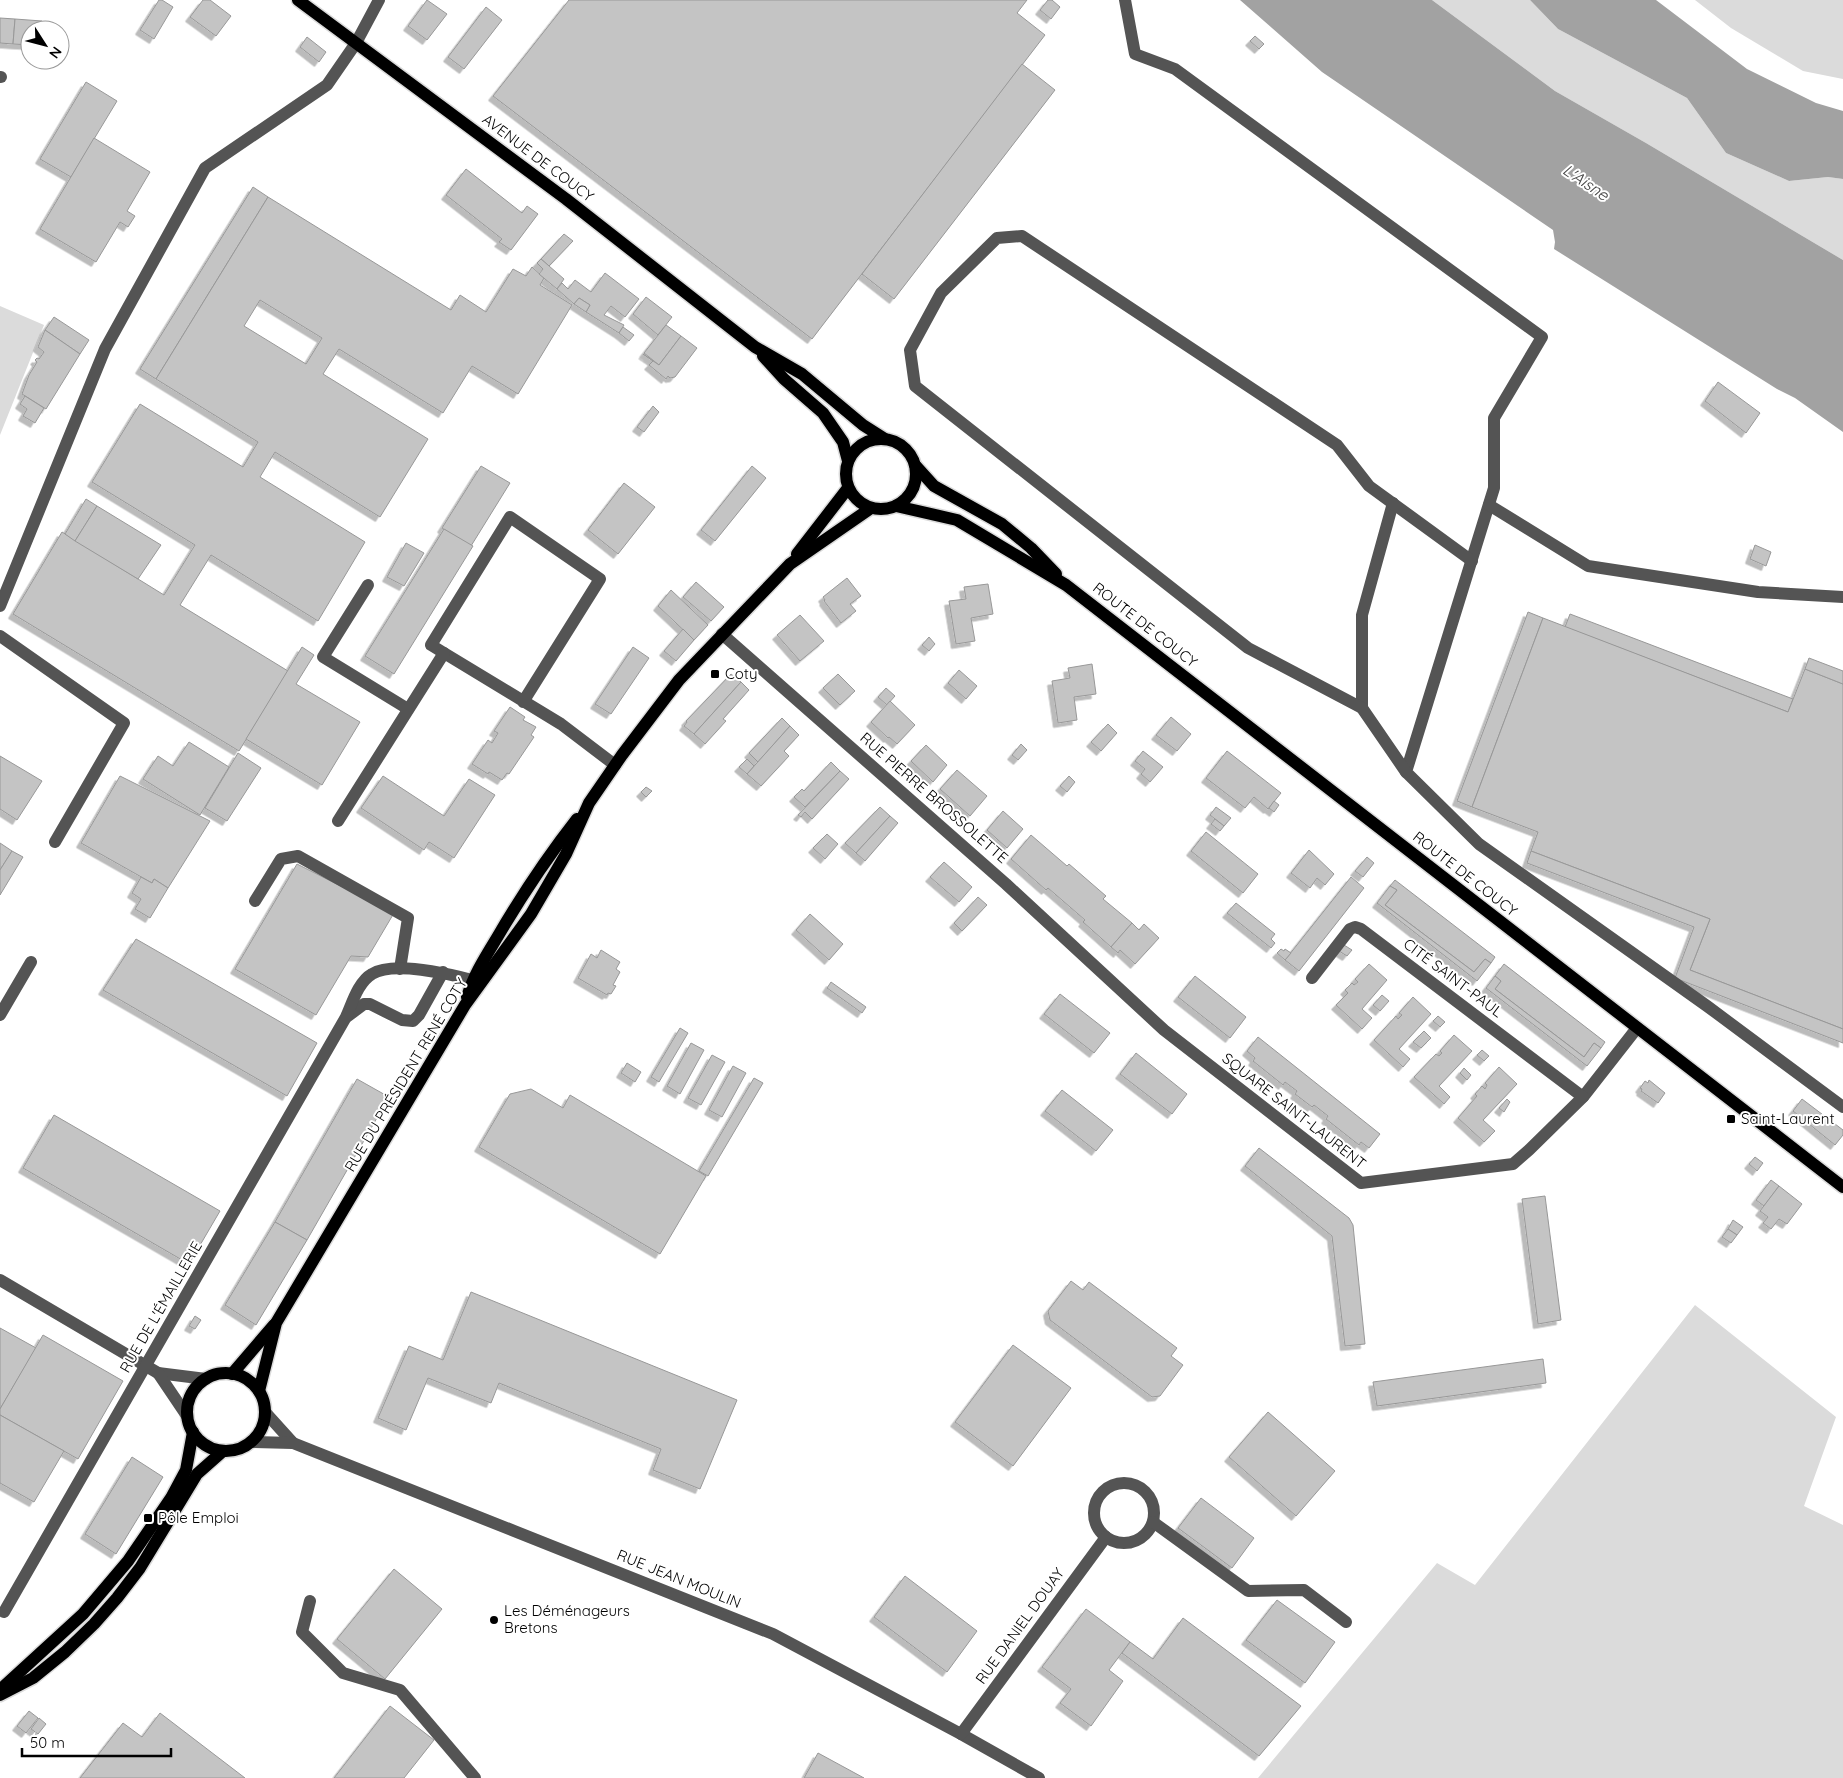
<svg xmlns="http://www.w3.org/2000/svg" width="1843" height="1778" font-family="Quicksand,sans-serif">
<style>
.green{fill:#dbdbdb}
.water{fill:#a2a2a2}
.building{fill:#c4c4c4;stroke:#989898;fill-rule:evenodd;filter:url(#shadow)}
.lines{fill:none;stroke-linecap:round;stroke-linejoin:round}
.major-casing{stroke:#dbdbdb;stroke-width:15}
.minor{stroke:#545454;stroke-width:12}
.major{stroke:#000;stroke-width:12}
.poi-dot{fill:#000;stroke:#fff;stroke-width:2}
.labels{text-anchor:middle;stroke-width:4;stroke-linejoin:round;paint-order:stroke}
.street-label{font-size:15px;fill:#000;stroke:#fff}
.poi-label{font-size:15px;fill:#000;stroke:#fff;text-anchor:start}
.water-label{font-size:16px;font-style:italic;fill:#434343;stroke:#fff}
</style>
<defs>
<filter id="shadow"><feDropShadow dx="-4.5" dy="4.5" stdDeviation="0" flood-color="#0004"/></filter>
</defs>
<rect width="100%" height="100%" fill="#fff"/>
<g class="green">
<polygon points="1432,0 1530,0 1558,29 1687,98 1726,153 1789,181 1828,177 1843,179 1843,260 1646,143 1555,91"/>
<polygon points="1695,0 1843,0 1843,79 1803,71 1731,28"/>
<polygon points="0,306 44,325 0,435"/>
<polygon points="1695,1305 1836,1417 1804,1506 1843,1525 1843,1778 1258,1778 1437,1563 1475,1585"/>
</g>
<g class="water">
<polygon points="1240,0 1432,0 1555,91 1646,143 1843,260 1843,432 1795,398 1777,389 1554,249 1555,242 1553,230 1322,72"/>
<polygon points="1530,0 1656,0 1747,69 1816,103 1843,111 1843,179 1828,177 1789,181 1726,153 1687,98 1558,29"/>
</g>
<g class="building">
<polygon points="159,0 162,0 173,7 154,39 140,30"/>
<polygon points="203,0 210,0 231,16 216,36 190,17"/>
<polygon points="427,0 447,14 427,40 408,26"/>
<polygon points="569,0 1027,0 1017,13 1045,35 812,339 493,96"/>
<polygon points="1048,0 1052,0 1060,7 1051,19 1040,10"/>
<polygon points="486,7 502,20 464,69 448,57"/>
<polygon points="0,18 15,19 13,44 0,43"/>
<polygon points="15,19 42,21 42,24 47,25 47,30 30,30 30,45 13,44"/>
<polygon points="1255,36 1264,44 1259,49 1250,41"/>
<polygon points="307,37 326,52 319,62 300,47"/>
<polygon points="1022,64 1055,90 894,299 862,274"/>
<polygon points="86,82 117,101 71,177 40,159"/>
<polygon points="94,138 150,172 127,211 135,216 128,227 120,222 96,262 40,229"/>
<polygon points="466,169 522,213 527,206 538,214 511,250 499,242 502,239 446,195"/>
<polygon points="253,187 268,197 156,379 140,369"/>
<path d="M268 197 451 310 460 295 486 312 513 269 526 276 532 267 544 278 540 285 572 305 518 394 472 366 443 413 339 349 323 374 428 439 380 517 275 452 260 477 365 542 318 621 211 555 180 605 288 671 239 751 13 614 62 532 164 595 195 545 92 482 140 404 243 467 258 442 156 379ZM260 300 322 338 306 364 244 326Z"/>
<polygon points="564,234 573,241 549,266 541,259"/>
<polygon points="541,259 564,279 557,289 539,274 543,269 537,263"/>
<polygon points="605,273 639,299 625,317 611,306 604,315 624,325 619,333 586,312 590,305 579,298 574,304 557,289 562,283 568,289 575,280 591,292"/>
<polygon points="646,297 672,317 658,335 633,314"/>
<polygon points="579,298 590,305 586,312 574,304"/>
<polygon points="54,317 89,340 80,354 45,330"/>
<polygon points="666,325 681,336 659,365 644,353"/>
<polygon points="623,327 634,335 629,341 619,333"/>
<polygon points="45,330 80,354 46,409 22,394 29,375 37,362 35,360 37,358 39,359 44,352 38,347"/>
<polygon points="681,336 697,348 675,377 670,378 668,376 666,379 649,365 653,361 643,354 659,365"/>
<polygon points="1718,382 1760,413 1746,433 1705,401"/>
<polygon points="25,396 44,408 35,423 23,416 27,409 20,404"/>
<polygon points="653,406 659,412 644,432 637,427"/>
<polygon points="481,466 510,483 471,546 442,528"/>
<polygon points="752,466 766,478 715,541 701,530"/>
<polygon points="624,483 655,507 618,554 588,530"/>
<polygon points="86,499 97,506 75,541 65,534"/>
<polygon points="97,506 161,545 138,579 75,541"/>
<polygon points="444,529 473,546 394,674 365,656"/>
<polygon points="406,543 424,553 404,586 387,577"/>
<polygon points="1755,545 1771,552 1766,566 1750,559"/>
<polygon points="847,578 861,596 850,604 856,611 841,623 824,601 825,600 823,597"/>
<polygon points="696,582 724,607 711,621 683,597"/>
<polygon points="988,584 993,614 971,618 975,641 956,644 949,601 966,599 964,587"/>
<polygon points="671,590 708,625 694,640 658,606"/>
<polygon points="1528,612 1543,618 1472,807 1457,801"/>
<polygon points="1570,614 1793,699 1788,712 1565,627"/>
<polygon points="800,615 824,641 800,661 777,635"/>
<polygon points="1543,618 1788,712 1805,669 1843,684 1843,1029 1690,970 1710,919 1531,851 1538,832 1472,807"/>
<polygon points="683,629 694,640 676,661 664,651"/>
<polygon points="929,637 935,644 929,651 922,645"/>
<polygon points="302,647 314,655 296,684 360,722 322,785 246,739"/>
<polygon points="633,647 649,658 611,714 595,704"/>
<polygon points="1809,658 1843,671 1843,684 1805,669"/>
<polygon points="1092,664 1096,694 1074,697 1077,720 1058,723 1052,681 1070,678 1068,668"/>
<polygon points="959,670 977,686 966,699 948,683"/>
<polygon points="731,674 741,682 694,734 684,726 687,722 686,721"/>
<polygon points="838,674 855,691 840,705 823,688"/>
<polygon points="741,682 749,690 723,719 726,721 705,744 694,734"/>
<polygon points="886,688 895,696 887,705 878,697"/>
<polygon points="890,701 915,725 897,744 889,737 888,738 871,722"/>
<polygon points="510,707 525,717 523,720 536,727 531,735 534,737 509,774 507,773 502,780 489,772 488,774 472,764 488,740 492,743 498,733 494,731"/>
<polygon points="1171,717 1191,734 1177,751 1156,735"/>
<polygon points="782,718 790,726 758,762 749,753"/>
<polygon points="1108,724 1117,733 1101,751 1091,742"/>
<polygon points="790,726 799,735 784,751 789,756 761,786 747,774"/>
<polygon points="189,742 229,767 200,815 143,779 158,756 173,766"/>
<polygon points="1021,744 1027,750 1018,760 1012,755"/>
<polygon points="926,745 947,765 933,782 911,761"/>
<polygon points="1143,751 1163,767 1150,782 1141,774 1145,769 1135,761"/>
<polygon points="1227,751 1281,793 1268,809 1254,797 1245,808 1206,778"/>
<polygon points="238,753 261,768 227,821 205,808"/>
<polygon points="0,756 42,781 17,820 0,809"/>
<polygon points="747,759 754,766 747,774 739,767"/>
<polygon points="831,762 840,771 805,807 794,797 802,789 804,791"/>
<polygon points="957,770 987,796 970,816 940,789"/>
<polygon points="840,771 849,779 812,819 805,812 801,817 798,815"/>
<polygon points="120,776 210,821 168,888 154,879 152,883 81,843"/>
<polygon points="383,776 444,816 469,779 495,795 454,858 429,842 424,850 361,808"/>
<polygon points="1069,776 1075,782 1067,792 1060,786"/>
<polygon points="646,787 652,791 646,797 641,792"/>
<polygon points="1274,801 1279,805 1274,812 1269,808"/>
<polygon points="880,807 890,816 856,853 845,843"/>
<polygon points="1216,807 1231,818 1224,826 1210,815"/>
<polygon points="1003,811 1023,829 1007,848 987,830"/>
<polygon points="890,816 898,823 865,861 856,853"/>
<polygon points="1215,819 1224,826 1220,831 1211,824"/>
<polygon points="1206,832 1258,874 1243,893 1191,851"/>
<polygon points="827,834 838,844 825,859 813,848"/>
<polygon points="1031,835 1067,866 1069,864 1106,896 1103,899 1132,923 1111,947 1083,922 1085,920 1048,888 1046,890 1011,859"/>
<polygon points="0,843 12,851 0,870"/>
<polygon points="1309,850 1334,874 1325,885 1317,878 1310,888 1291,873"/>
<polygon points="12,851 23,857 0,895 0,870"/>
<polygon points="1531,851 1710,919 1690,970 1843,1029 1843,1043 1675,978 1694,927 1527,863"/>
<polygon points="1367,857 1374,863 1363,877 1355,871"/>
<polygon points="944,862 972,887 959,902 930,877"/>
<polygon points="297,864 394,913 368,957 351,956 316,1015 235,969"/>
<polygon points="141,877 152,883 154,879 168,888 150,918 135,909 141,899 132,893"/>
<polygon points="1351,877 1364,888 1299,971 1285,960"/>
<polygon points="1395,880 1495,957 1491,963 1485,959 1474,972 1385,905 1397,890 1390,886"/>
<polygon points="1390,886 1397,890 1385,905 1474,972 1485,959 1491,963 1477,981 1377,903"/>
<polygon points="978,897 987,905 962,931 954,923"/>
<polygon points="1236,903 1275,934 1271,939 1275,943 1271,948 1227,913"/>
<polygon points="810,914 843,944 829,960 796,930"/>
<polygon points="1132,923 1139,930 1144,924 1159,938 1135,964 1120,950 1118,953 1111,947"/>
<polygon points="136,939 317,1043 287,1096 103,990"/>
<polygon points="1344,945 1352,950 1347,956 1339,951"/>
<polygon points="1281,949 1284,951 1285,949 1291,953 1285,960 1277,953"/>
<polygon points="601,950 620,962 616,969 620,972 613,985 616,986 611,994 608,993 607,995 578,978 591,954 597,958"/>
<polygon points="1369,964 1387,980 1362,1009 1372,1018 1362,1029 1336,1005 1348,993 1345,990 1352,983 1354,985 1358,982 1355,979"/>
<polygon points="1504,964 1605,1042 1601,1048 1594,1043 1584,1057 1495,989 1501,981 1495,976"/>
<polygon points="1195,976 1246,1017 1230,1038 1178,997"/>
<polygon points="1495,976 1501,981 1495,989 1584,1057 1594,1043 1601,1048 1587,1066 1486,988"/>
<polygon points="831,982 866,1007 862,1013 827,988"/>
<polygon points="1060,994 1110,1033 1094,1053 1044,1014"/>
<polygon points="1382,995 1389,1001 1380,1011 1373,1005"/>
<polygon points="1413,997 1431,1014 1399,1049 1410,1059 1403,1067 1374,1040 1396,1016 1398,1019 1402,1015 1399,1013"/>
<polygon points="1438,1016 1445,1022 1440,1027 1433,1021"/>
<polygon points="680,1028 688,1033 659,1082 651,1077"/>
<polygon points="1424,1031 1431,1038 1421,1048 1413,1042"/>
<polygon points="1454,1035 1472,1051 1439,1086 1450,1097 1444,1104 1414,1077 1436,1054 1439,1056 1442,1053 1440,1051"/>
<polygon points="1258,1037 1380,1134 1369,1148 1361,1142 1359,1145 1326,1119 1328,1116 1314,1105 1312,1107 1295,1094 1297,1091 1285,1082 1283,1085 1253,1061 1255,1058 1247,1051"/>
<polygon points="691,1043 704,1050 680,1094 667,1086"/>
<polygon points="1482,1050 1489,1056 1484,1061 1477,1055"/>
<polygon points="1136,1053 1187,1094 1172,1114 1120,1074"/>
<polygon points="712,1055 725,1062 701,1105 688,1098"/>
<polygon points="627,1063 641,1072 635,1082 621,1073"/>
<polygon points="733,1066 746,1073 722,1117 709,1110"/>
<polygon points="1499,1067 1517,1084 1483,1120 1495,1131 1484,1142 1458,1118 1477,1096 1475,1094 1482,1086 1485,1089 1487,1085 1485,1083"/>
<polygon points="1464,1068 1471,1075 1467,1080 1460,1073"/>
<polygon points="754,1078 763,1083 708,1176 699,1171"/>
<polygon points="357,1079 389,1097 307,1240 275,1222"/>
<polygon points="1649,1080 1665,1093 1658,1103 1641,1091 1642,1089 1640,1088 1645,1081 1648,1083"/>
<polygon points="531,1089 563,1108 570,1095 706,1176 660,1254 479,1147 510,1094"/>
<polygon points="1062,1090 1113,1130 1096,1151 1045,1111"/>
<polygon points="1507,1099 1510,1102 1504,1112 1499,1108"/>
<polygon points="1802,1099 1843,1130 1843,1135 1835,1145 1793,1111"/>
<polygon points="54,1115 220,1211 189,1264 23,1168"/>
<polygon points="1259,1148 1349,1218 1353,1225 1365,1344 1345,1346 1332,1236 1245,1166"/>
<polygon points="1755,1157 1763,1163 1757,1171 1749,1164"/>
<polygon points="1771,1180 1779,1186 1764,1206 1756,1200"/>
<polygon points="1779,1186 1802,1204 1787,1224 1779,1219 1771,1229 1763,1223 1768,1217 1760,1211"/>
<polygon points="1545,1196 1561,1320 1538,1324 1522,1199"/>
<polygon points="1733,1220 1743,1227 1737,1235 1728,1229"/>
<polygon points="275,1222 307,1240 256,1325 225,1305"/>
<polygon points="1728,1229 1737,1235 1731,1243 1722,1237"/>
<polygon points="1071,1281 1083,1290 1089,1282 1177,1348 1171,1356 1183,1365 1160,1396 1152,1397 1050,1320 1048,1311"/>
<polygon points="471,1292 737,1400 700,1489 653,1470 661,1449 499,1383 491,1403 428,1378 406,1430 378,1418 409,1346 443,1360"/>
<polygon points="195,1316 201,1320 195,1329 189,1326"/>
<polygon points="0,1328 36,1348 0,1409"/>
<polygon points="43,1335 123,1381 78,1459 0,1415 0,1409"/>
<polygon points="1013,1345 1071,1388 1013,1466 955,1422"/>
<polygon points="1543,1359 1546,1383 1377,1406 1373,1382"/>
<polygon points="1268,1412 1335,1471 1296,1516 1229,1457"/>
<polygon points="0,1415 64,1451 34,1502 0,1483"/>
<polygon points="132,1457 163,1477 116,1554 85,1534"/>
<polygon points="1201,1498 1254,1538 1232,1568 1178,1528"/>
<polygon points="394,1569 442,1609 385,1679 337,1639"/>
<polygon points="905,1576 977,1631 947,1672 874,1617"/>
<polygon points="1277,1600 1335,1642 1305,1683 1246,1640"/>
<polygon points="1086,1609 1130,1642 1109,1670 1123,1681 1091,1726 1060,1703 1071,1689 1042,1667"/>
<polygon points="1183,1618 1301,1706 1259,1756 1122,1653 1130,1642 1153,1659"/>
<polygon points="390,1706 434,1740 404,1778 334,1778"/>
<polygon points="29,1711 38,1718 26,1733 17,1726"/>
<polygon points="160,1713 245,1778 80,1778 123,1723 142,1737"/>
<polygon points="39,1718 46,1724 38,1734 31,1729"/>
<polygon points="818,1753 864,1778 804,1778"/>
</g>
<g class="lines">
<defs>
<g id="major">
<polyline points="298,0 566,199 755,347 802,374 863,425 885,439"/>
<polyline points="763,356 784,379 823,413 843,442 848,461"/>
<circle cx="881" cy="474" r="35"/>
<polyline points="915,465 934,486 1002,524 1031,548 1056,574"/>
<polyline points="896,506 957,520 1066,585 1843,1187"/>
<polyline points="797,554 848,488"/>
<path d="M467 997C474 974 486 956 498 936 522 895 548 856 577 819"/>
<circle cx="226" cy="1412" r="39"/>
<polyline points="232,1374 274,1325"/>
<polyline points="259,1391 276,1323 465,1005 531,914 566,854 589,803 622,755 679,680 790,564 871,508"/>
<polyline points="0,1690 83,1614 128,1561 171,1498 186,1470 193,1432"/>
<polyline points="0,1695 33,1678 65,1652 94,1624 117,1598 140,1568 197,1474 223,1451"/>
</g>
</defs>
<use href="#major" class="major-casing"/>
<g class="minor">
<polyline points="1125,0 1135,54 1175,69 1542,337 1494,418 1494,488 1406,772 1479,844 1707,1006 1843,1107"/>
<polyline points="0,77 1,77"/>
<polyline points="1489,505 1588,566 1758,592 1843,597"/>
<polyline points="368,585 323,657 408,709"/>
<polyline points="0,606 105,349 205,168 327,85 356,43 379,0"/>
<polyline points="722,634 1006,884 1164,1030 1361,1183 1513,1164 1529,1150 1583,1097 1637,1028"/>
<polyline points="0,636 124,723 55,842"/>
<polyline points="523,702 600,579 510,517 431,645 444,653 561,724 615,765"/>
<polyline points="1362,708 1362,615 1393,503"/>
<polyline points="1406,772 1362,708 1248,648 915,386 910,350 941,293 997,238 1022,236 1337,445 1369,486 1472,561"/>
<polyline points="338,821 444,653"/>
<polyline points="255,901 281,859 298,856 408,918 400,969"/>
<polyline points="1312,978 1350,929 1355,927 1361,929 1583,1097"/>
<polyline points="0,1015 31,962"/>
<polyline points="348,1016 364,1004 370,1004 402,1020 413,1021 419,1015 443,972"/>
<polyline points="0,1280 158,1373 206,1379"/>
<polyline points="158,1373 187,1416"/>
<polyline points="265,1412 293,1443"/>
<polyline points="251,1442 293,1443 773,1634 961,1734 1039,1778"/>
<circle cx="1124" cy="1513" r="30"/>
<polyline points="1153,1522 1248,1591 1304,1590 1346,1622"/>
<polyline points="310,1601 302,1632 343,1673 400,1690 475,1778"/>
<path d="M4 1612 346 1017C352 1004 358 982 372 974 393 961 449 974 472 980"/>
<polyline points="961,1734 1106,1537"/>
</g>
<use href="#major" class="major"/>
</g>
<g class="poi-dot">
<rect x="710" y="669" width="10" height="10" rx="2.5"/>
<rect x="1726" y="1114" width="10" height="10" rx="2.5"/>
<rect x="143" y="1513" width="10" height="10" rx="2.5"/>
<circle cx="494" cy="1620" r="5"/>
</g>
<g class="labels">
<g class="street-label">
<text transform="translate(538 158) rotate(37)" y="5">AVENUE DE COUCY</text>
<text transform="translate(1145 625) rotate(38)" y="5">ROUTE DE COUCY</text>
<text transform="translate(934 798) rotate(41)" y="5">RUE PIERRE BROSSOLETTE</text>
<text transform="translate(1465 874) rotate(38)" y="5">ROUTE DE COUCY</text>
<text transform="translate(1453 978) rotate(37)" y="5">CITÉ SAINT-PAUL</text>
<text transform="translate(406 1075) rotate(-59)" y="5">RUE DU PRÉSIDENT RENÉ COTY</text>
<text transform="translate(1294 1111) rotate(38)" y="5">SQUARE SAINT-LAURENT</text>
<text transform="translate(161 1307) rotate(-60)" y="5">RUE DE L'ÉMAILLERIE</text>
<text transform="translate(679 1579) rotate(22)" y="5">RUE JEAN MOULIN</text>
<text transform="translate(1020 1626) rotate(-54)" y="5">RUE DANIEL DOUAY</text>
</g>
<g class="poi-label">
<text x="725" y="679">Coty</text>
<text x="1741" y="1124">Saint-Laurent</text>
<text x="158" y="1523">Pôle Emploi</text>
<text x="504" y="1616">Les Déménageurs<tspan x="504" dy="17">Bretons</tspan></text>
</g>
<g class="water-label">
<text transform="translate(1586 182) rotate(34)" y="6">L'Aisne</text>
</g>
</g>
<g transform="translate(45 45) rotate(126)"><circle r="24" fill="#ffffff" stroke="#999999"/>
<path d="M0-4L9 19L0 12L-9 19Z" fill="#000000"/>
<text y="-8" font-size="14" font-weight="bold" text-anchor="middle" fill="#000000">N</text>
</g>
<path d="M22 1748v8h149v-8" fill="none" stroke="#000000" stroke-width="2.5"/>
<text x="30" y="1748" font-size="15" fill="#000000" stroke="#ffffff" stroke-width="4" paint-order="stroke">50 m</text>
</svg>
